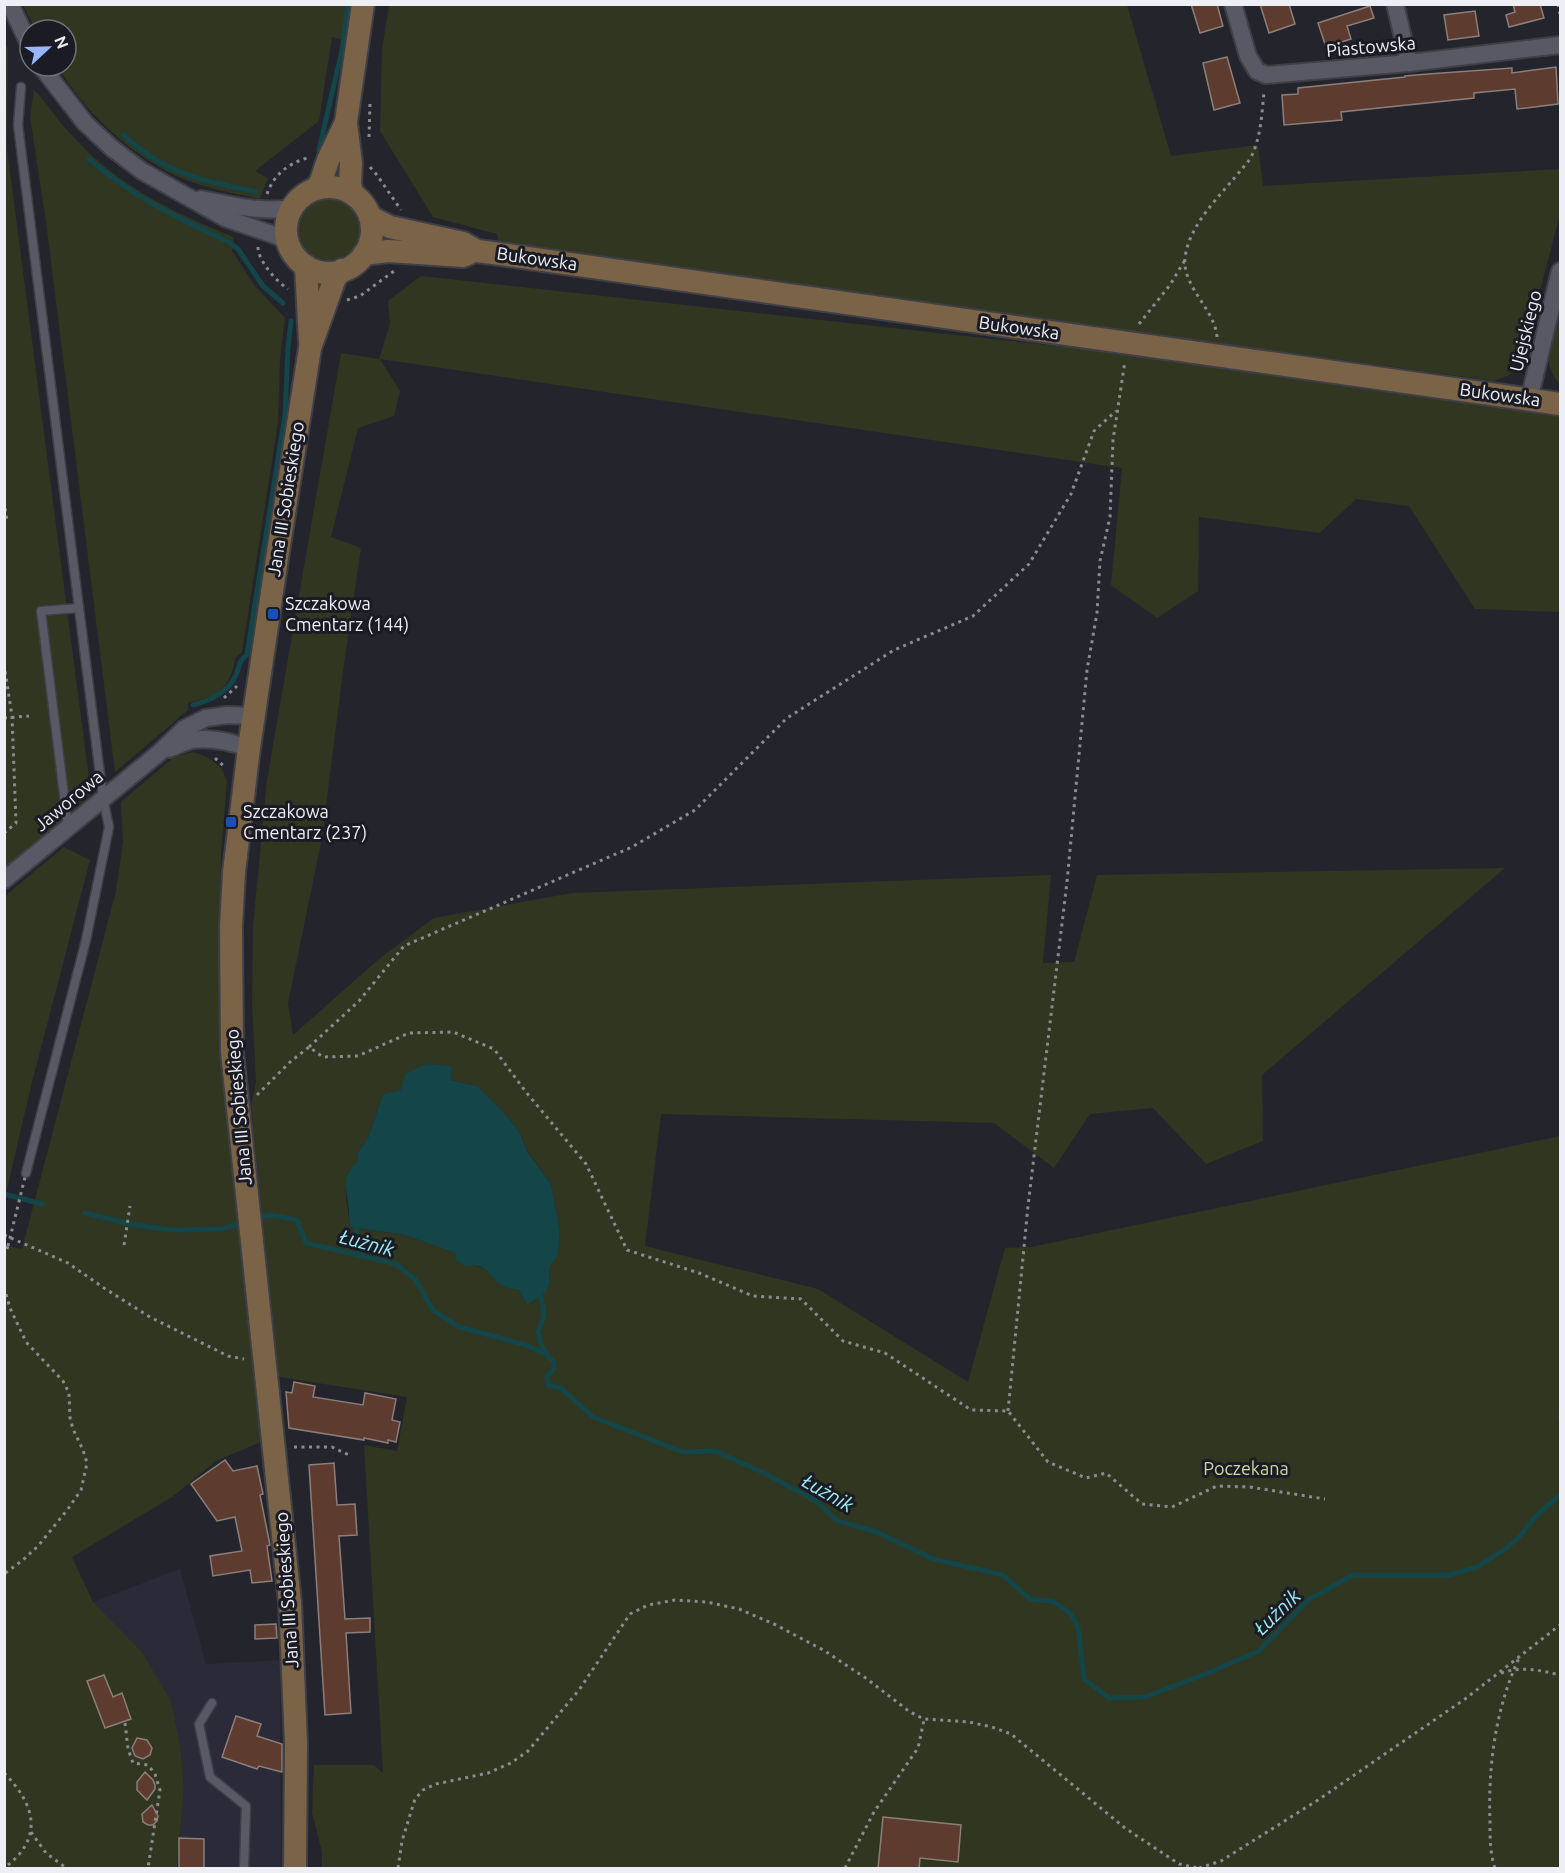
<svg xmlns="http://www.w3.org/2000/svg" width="1565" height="1873" font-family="Ubuntu,sans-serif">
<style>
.built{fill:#2a2a39}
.green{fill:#313620;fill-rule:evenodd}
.water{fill:#134549}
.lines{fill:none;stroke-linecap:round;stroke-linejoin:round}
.stream{stroke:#134549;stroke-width:5}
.building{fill:#5d3b2f;stroke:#8b7e7a;stroke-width:1.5}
.lane-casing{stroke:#3e3f47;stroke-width:11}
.street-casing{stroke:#3e3f47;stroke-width:20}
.secondary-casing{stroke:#3e3f47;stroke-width:26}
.path{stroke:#8a8b92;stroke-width:3;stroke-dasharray:3 4.5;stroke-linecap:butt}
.lane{stroke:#585964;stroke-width:8}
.street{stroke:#585964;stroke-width:16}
.secondary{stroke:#7a6346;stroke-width:22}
.path-bridge{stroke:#8a8b92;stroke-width:3;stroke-dasharray:3 4.5;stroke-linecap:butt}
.transit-dot{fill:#1a4fb4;stroke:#1a1b24;stroke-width:2}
.labels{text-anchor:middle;stroke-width:6;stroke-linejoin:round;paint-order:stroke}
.street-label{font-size:18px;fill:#eeeff5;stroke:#1a1b24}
.poi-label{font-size:18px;fill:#eeeff5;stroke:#1a1b24;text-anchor:start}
.park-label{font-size:18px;fill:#cad99c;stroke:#1a1b24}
.water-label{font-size:20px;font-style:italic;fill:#9aeef6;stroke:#1a1b24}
</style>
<rect width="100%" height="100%" fill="#24242d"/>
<polygon class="built" points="180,1569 206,1664 280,1660 281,1868 177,1868 184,1786 180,1746 111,1621 93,1602"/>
<g class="green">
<path d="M23 5H353L349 41 332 37 319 121 255 171 268 178 260 199C232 193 205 188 179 177 130 155 85 112 57 66H66V30H36Z"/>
<polygon points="389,5 1127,5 1171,156 1258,145 1263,186 1560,169 1560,215 1520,366 1509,375 1494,381 499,243 497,234 433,217 380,131 382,50"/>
<polygon points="4,41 8,49 7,148 91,794 45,835 5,869"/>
<path d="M34 90C46 101 54 116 66 129 73 137 81 144 88 152 129 191 181 216 234 237L232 251 255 286 285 318 280 360 278 423 242 652 235 658C231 688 217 697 188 703V710L115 772 46 222 30 117Z"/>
<circle cx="329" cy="229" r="31"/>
<path d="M421 276 1248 367 1560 411V612L1475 609 1409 506 1356 499 1320 533 1199 517 1198 591 1157 618 1111 585 1122 468 380 359 400 391 394 416 358 428 331 537 361 548 343 671 322 838 288 1003 293 1035 380 958 434 918 572 893 1051 875 1043 963 1074 962 1097 875 1505 868 1262 1075 1263 1141 1206 1164 1153 1108 1090 1114 1054 1168 994 1123 661 1114 645 1246 818 1289 968 1382 1005 1248 1031 1247 1560 1136V1868H322V1852L312 1813 314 1765H374L383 1773 364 1445 397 1451 407 1397 279 1377 251 1106 256 1082 252 1004 253 926 267 780 341 353 379 359 390 324 388 301ZM450 1080 477 1086 506 1115 519 1131 527 1150 551 1184 560 1230 558 1253 549 1268 550 1283 546 1292 527 1305 519 1290 505 1287 483 1268 456 1260 455 1253 405 1235 350 1227C348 1203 338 1178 358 1161L357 1154 368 1138 383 1094Z"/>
<path d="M1560 306V384C1538 362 1553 332 1560 306Z"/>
<polygon points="193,752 205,756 213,761 222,769 227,781 221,853 220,898 219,1028 261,1442 216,1461 172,1497 72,1557 93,1602 142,1652 171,1701 180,1745 184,1786 177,1868 5,1868 4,1245 22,1249 116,891 123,842 121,802 174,757"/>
<polygon points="64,847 90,860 31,1086 5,1198 5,896"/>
</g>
<path class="water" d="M426 1064 452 1066 450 1080 477 1086 506 1115 519 1131 527 1151 551 1184 560 1230 558 1254 549 1268 550 1283 546 1292 527 1305 519 1290C515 1289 509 1289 505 1287 487 1278 490 1262 464 1266L456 1260 455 1253 405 1235 350 1227C349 1218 349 1210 348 1201 344 1184 344 1173 358 1161L357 1154 368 1138 383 1094 401 1090 405 1074Z"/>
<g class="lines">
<g class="stream">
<path d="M123 135C136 146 150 157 165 165 193 180 225 185 256 192"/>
<polyline points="319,150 342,50 348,4"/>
<path d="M89 159C135 198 175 217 229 242L238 249 263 286 283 303"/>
<path d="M193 705C209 701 229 692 236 675 241 665 237 662 247 655L285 415 288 348 291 321"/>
<polyline points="4,1194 42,1204"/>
<polyline points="85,1213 135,1225 172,1230 222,1229 246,1222"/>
<polyline points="255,1220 269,1215 297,1220 306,1243 396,1264 415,1279 433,1310 459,1327 526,1345 544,1353 554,1362 554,1369 547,1376 548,1385 561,1388 593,1417 683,1452 715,1451 762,1472 816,1501 836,1520 879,1533 933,1559 1003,1575 1030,1599 1054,1602 1070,1613 1078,1627 1084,1679 1109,1698 1145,1697 1203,1675 1259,1651 1308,1600 1353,1575 1449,1575 1477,1567 1508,1547 1521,1535 1535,1517 1560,1495"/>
<polyline points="356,1229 361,1256"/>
<polyline points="541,1296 544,1315 538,1332 541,1344 547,1354"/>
<polyline points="1560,1417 1560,1418"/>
</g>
</g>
<g class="building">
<polygon points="1191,4 1217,4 1223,26 1200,33"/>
<polygon points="1260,4 1289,4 1295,24 1269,33"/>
<polygon points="1513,4 1540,4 1544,18 1509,27 1506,15 1515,12"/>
<polygon points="1370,6 1374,18 1347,26 1351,39 1326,47 1318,23"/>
<polygon points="1475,11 1479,36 1448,40 1444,15"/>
<polygon points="1227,57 1240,103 1214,110 1203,63"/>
<polygon points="1556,67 1558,104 1517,109 1515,89 1474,93 1474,98 1341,112 1342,120 1284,125 1282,95 1298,94 1298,88 1405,77 1405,76 1428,74 1512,68 1512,73"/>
<polygon points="294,1382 315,1386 313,1397 363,1405 365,1393 396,1399 392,1420 400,1422 396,1442 388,1440 388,1443 364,1438 364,1440 289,1428 286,1392 292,1393"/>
<polygon points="225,1460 233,1471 257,1466 263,1494 260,1495 270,1545 267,1546 272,1581 252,1583 250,1570 213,1576 210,1556 242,1551 235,1517 217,1521 191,1484"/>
<polygon points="334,1463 337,1505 355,1504 357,1535 339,1536 345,1619 370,1618 370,1632 346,1633 351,1713 325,1715 309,1465"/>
<polygon points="276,1624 277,1638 255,1639 255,1625"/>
<polygon points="104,1675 113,1697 122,1693 131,1719 105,1728 87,1681"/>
<polygon points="236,1716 261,1724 257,1736 282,1744 282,1772 259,1766 257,1769 222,1757"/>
<polygon points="137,1738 147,1740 152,1748 150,1755 143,1759 135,1756 132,1748"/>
<polygon points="145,1772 153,1780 155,1785 155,1789 147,1800 137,1790 137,1782"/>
<polygon points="152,1805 158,1816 157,1821 153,1825 148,1825 143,1822 142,1814"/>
<polygon points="883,1817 961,1825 958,1862 920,1858 919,1869 878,1869"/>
<polygon points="179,1838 204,1839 204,1869 179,1869"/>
</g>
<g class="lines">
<defs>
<g id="lane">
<polyline points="21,87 18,125 103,798 109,827 86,940 26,1173"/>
<polyline points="68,827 41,611 79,608"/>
<polyline points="212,1703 199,1724 210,1777 246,1806 244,1868"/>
</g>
<g id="street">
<polyline points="10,4 30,46"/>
<polyline points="1233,4 1248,56 1257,71 1266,75 1409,63 1560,45"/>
<polyline points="1395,4 1409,63"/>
<polyline points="41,66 85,123 113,149 142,171 225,218 280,237 290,248"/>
<path d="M201 199C231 205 262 213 292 208"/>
<polyline points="1529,400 1560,271"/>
<path d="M169 749C176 746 184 742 192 740 212 737 231 742 249 748"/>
<polyline points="4,880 159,753 184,729 206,718 227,715 254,716"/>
</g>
<g id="secondary">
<polyline points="346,123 351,163 350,185 353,194"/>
<circle cx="329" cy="230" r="43"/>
<polyline points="316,189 321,181 328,160 346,122 363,4"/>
<polyline points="370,217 390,227 463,243 477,251 493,253 1560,404"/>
<polyline points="364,254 388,251 463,256 470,253"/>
<polyline points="306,266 310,341"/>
<polyline points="295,1868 296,1743 290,1602 232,1052 231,927 234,872 249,748 276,565 310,348 335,278 342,270"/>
</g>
</defs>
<use href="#lane" class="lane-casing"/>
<use href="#street" class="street-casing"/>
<use href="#secondary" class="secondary-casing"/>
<g class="path">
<polyline points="1558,4 1560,14"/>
<polyline points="369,137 370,104"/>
<polyline points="370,167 377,175 401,210"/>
<path d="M267 194C274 174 288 164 307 158"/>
<path d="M258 247C258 261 277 282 288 289"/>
<polyline points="347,300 360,296 394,271"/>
<polyline points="1139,324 1170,285 1185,260"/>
<path d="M1217 337C1215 309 1182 287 1185 258 1189 224 1221 195 1241 170 1245 165 1250 160 1252 155 1261 136 1262 112 1264 92"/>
<polyline points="4,501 7,521 4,521"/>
<polyline points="4,664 12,716 16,823 4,833"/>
<polyline points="224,698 237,686"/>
<polyline points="4,718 29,716"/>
<polyline points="215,758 226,768"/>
<polyline points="309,1047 359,1001 404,946 632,847 695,810 787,718 894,650 973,616 1029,564 1071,494 1094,431 1116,411"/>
<polyline points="257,1095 290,1062 309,1047 323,1057 358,1056 409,1033 453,1032 494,1049 526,1092 586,1164 627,1250 699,1273 753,1296 801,1299 843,1341 885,1353 971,1410 1008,1411 1048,1462 1086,1478 1106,1473 1142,1504 1172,1507 1217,1486 1250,1487 1325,1499"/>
<polyline points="4,1235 68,1263 104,1288 150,1317 228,1356 244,1359"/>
<polyline points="124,1245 130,1206"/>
<polyline points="4,1256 8,1246"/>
<polyline points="4,1287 10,1308 26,1342 63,1381 69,1393 70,1418 73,1429 83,1450 87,1463 81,1490 68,1509 38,1546 23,1560 4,1574"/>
<polyline points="1008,1411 1028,1206 1067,882 1087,670 1097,613 1100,561 1110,517 1113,440 1125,361"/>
<polyline points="294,1447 332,1447 351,1456"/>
<path d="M1501 1673C1522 1666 1539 1670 1560 1675"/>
<polyline points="125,1723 128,1749 133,1763 148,1765 155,1774 160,1790 148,1868"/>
<path d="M4 1773C36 1805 44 1839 4 1868"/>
<polyline points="31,1832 46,1853 66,1868"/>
<polyline points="398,1868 402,1841 415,1799 423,1790 436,1784 488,1773 511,1763 528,1751 579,1690 630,1614 648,1605 675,1600 707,1602 739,1609 774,1624 825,1651 867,1679 910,1712 924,1719 969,1722 992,1727 1011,1734 1125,1828 1179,1864 1198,1868"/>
<polyline points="845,1868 874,1812 918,1748 924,1720"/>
<polyline points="1199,1868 1221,1861 1318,1800 1465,1699 1560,1625"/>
<path d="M1495 1868C1490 1854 1490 1838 1490 1822 1488 1767 1495 1710 1519 1658"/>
</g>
<use href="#lane" class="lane"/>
<use href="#street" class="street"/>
<use href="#secondary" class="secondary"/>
<polyline class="path-bridge" points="8,1246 26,1173"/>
</g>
<g class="transit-dot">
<rect x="267" y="608" width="12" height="12" rx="3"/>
<rect x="225" y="816" width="12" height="12" rx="3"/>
</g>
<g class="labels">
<g class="street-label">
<text transform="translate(1371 47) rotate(-5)" y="6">Piastowska</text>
<text transform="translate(537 259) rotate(8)" y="6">Bukowska</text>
<text transform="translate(1019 328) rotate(8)" y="6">Bukowska</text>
<text transform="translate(1526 331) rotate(-76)" y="6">Ujejskiego</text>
<text transform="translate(1500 395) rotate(8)" y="6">Bukowska</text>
<text transform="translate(286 499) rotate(-81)" y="6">Jana III Sobieskiego</text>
<text transform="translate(69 801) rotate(-40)" y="6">Jaworowa</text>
<text transform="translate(239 1107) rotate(-95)" y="6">Jana III Sobieskiego</text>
<text transform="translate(287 1590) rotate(-94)" y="6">Jana III Sobieskiego</text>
</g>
<g class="poi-label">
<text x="285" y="610">Szczakowa<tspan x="285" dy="21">Cmentarz (144)</tspan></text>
<text x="243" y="818">Szczakowa<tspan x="243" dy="21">Cmentarz (237)</tspan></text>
</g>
<g class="park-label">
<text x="1246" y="1475">Poczekana</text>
</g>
<g class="water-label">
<text transform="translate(367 1243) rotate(15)" y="7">Łużnik</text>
<text transform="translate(828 1493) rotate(30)" y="7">Łużnik</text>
<text transform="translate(1277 1612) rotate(-44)" y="7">Łużnik</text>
</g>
</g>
<rect width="1565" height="1873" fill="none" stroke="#eeeff5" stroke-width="12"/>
<g transform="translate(48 48) rotate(68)"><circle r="28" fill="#1a1b24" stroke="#6f7078" stroke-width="1.5"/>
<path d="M0-4.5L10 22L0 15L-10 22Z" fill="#9bb5fd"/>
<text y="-9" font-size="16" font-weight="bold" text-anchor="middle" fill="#eeeff5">N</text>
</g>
</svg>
